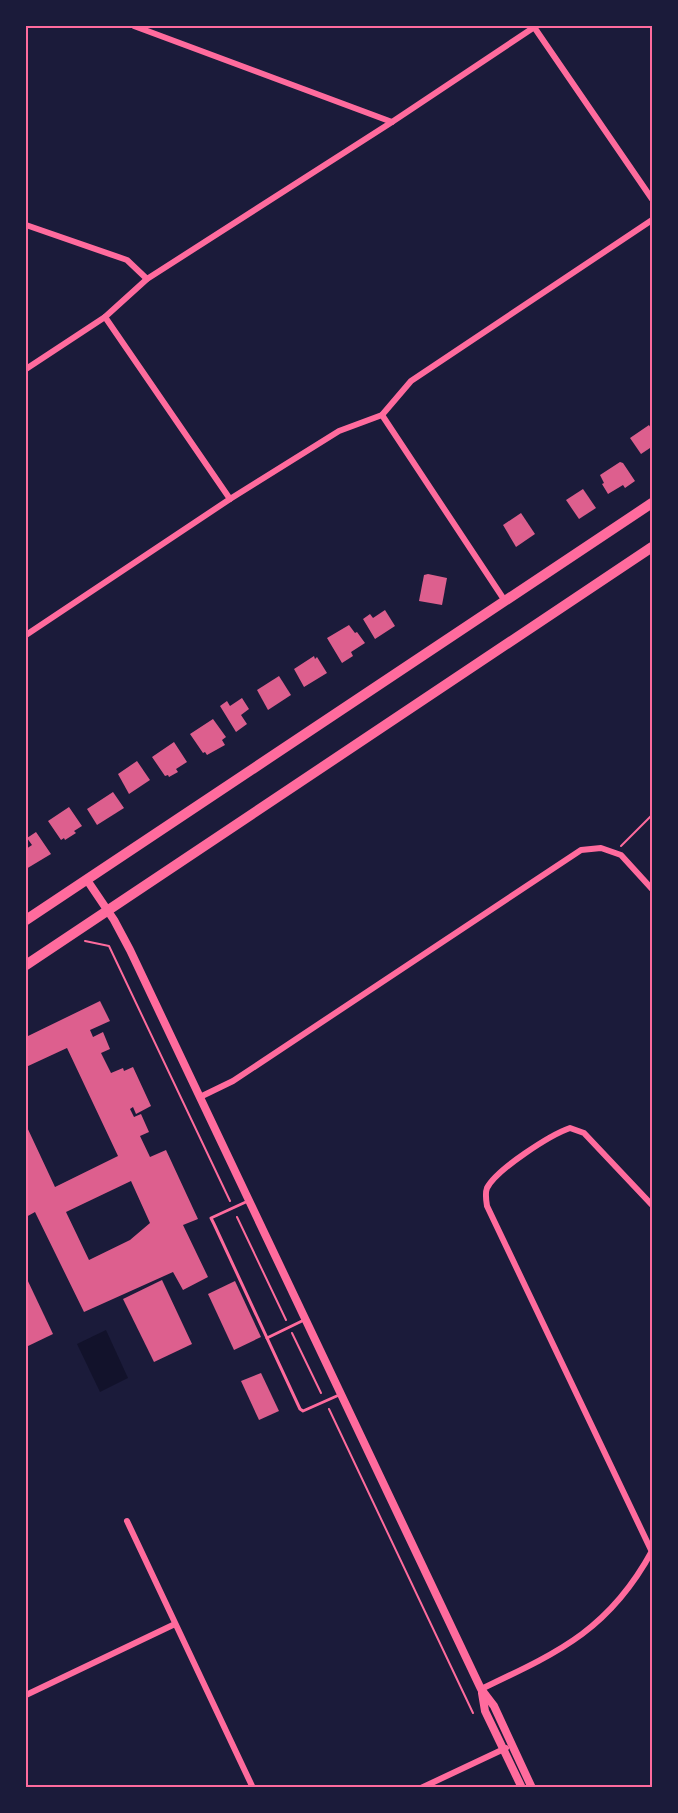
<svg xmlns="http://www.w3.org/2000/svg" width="678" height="1813" font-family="'Open Sans',sans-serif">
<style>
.water{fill:#12122b}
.building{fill:#dd5f8e;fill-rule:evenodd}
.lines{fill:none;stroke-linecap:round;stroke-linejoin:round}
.path{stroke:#ff6b9d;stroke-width:2}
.service{stroke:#ff6b9d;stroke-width:3}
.minor{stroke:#ff6b9d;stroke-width:6}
.tertiary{stroke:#ff6b9d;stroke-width:8}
.trunk{stroke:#ff6b9d;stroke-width:10}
.neatline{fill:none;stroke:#ff6b9d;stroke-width:2}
</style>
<rect width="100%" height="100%" fill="#1b1b3a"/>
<polygon class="water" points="106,1330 128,1378 100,1392 77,1344"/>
<g class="building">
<polygon points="649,425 652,430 652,452 650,448 641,454 630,438"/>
<polygon points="620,462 623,463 635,481 625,488 623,485 608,494 602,484 604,483 600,475"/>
<polygon points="583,489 596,508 579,519 566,500"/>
<polygon points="521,513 535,534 516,547 503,525"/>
<polygon points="428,574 447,578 442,605 419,601 424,575"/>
<polygon points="385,610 395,626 375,639 363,619 370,614 373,618"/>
<polygon points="349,625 355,633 357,632 365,643 351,652 353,656 342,663 327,638"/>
<polygon points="314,656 315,659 317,657 327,673 304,687 294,669"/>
<polygon points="279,676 291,695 268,710 257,690"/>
<polygon points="242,698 249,709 241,715 247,724 236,732 220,706 227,701 230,706"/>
<polygon points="213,719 226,737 222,740 225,745 207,755 205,752 203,753 190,734"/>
<polygon points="174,742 187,762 176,769 178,772 169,777 168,775 165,776 152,757"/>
<polygon points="137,761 150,780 129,794 118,774"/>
<polygon points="113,792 124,808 97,825 87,809"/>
<polygon points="69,807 82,826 74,831 76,833 65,840 64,838 61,840 48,821"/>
<polygon points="36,832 51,854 26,869 26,849 32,845 27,838"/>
<path d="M100 1001 110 1021 90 1030 93 1037 103 1032 110 1049 101 1053 111 1073 123 1068 124 1071 133 1067 151 1106 136 1114 133 1107 130 1109 134 1117 141 1114 149 1132 140 1136 150 1157 166 1150 198 1219 183 1225 208 1277 183 1290 173 1272 84 1312 35 1212 26 1217V1125L55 1187 118 1156 67 1048 26 1067V1037ZM131 1181 150 1223 130 1240 89 1260 66 1212Z"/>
<polygon points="26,1277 53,1334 26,1347"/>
<polygon points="162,1280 192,1344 154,1362 123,1299"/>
<polygon points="235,1281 261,1337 234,1350 208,1294"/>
<polygon points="261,1373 279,1411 259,1420 241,1381"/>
</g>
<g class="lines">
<g class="path">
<polyline points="621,846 652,815"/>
<polyline points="85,941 109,946 230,1201"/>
<polyline points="237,1217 286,1320"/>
<polyline points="292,1333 321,1393"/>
<polyline points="329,1409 473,1713"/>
</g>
<g class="service">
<polyline points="248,1201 211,1218 214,1224 300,1409 303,1411 339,1395"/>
<polyline points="267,1338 304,1320"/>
</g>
<g class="minor">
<polyline points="134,26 392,122"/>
<polyline points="534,27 652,199"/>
<polyline points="26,225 127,260 147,279"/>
<polyline points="105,317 230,499"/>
<polyline points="26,369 105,317 147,279 392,122 536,26"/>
<polyline points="382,415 505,601"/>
<polyline points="26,635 230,499 339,431 382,415 411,381 652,220"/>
<polyline points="200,1097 233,1081 581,850 601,848 621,855 652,889"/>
<polyline points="127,1521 253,1788"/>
<path d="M652 1552 487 1206C486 1200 485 1193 487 1188 497 1169 550 1135 570 1128L584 1133 652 1205"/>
<path d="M481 1689C559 1652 609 1630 652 1551"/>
<polyline points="26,1695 175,1624"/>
<polyline points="421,1788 506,1748"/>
</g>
<g class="tertiary">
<polyline points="87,880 114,920 130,950 481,1689 494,1706 532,1788"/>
<polyline points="482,1693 485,1711 522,1788"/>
</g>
<g class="trunk">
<polyline points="26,920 652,503"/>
<polyline points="26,965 652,547"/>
</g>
</g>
<rect width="678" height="1813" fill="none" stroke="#1b1b3a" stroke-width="54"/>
<rect x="27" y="27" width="624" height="1759" class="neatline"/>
</svg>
